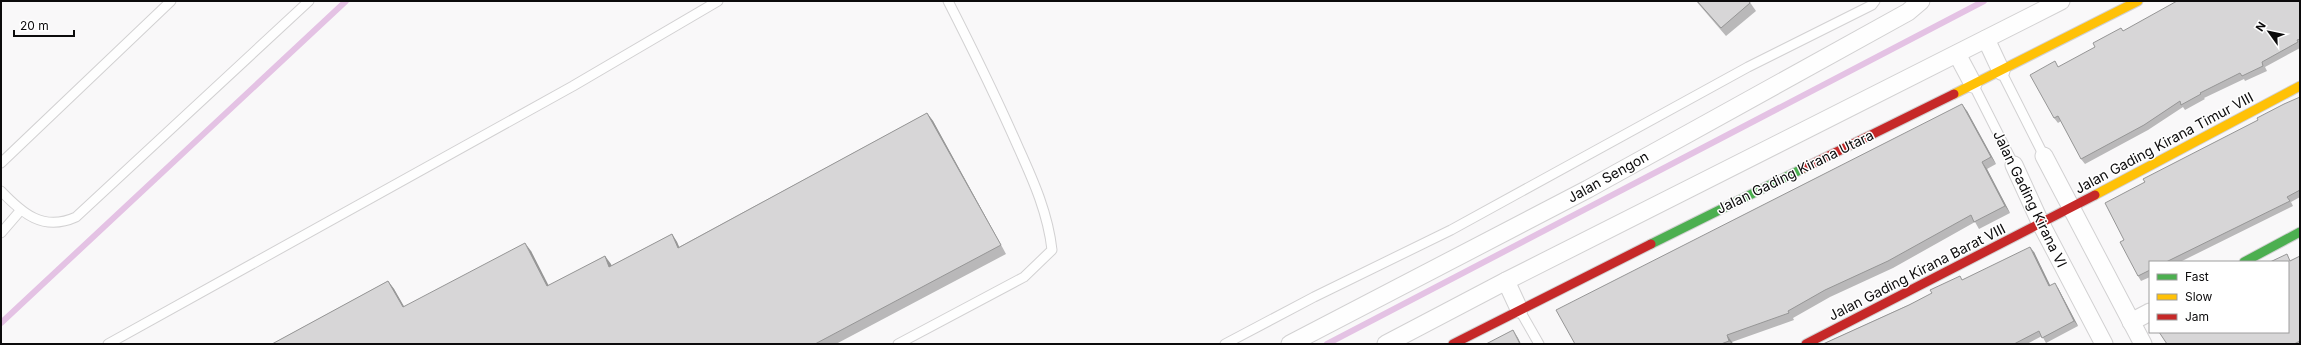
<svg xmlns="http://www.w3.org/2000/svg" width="2301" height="345" font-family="Inter,sans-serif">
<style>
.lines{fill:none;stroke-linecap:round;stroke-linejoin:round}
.stream{stroke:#e4c2e4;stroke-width:6}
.lane-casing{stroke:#d2d1d2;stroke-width:11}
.street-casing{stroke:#d2d1d2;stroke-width:19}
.fast-casing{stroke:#d2d1d2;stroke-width:11}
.slow-casing{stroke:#d2d1d2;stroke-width:11}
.jam-casing{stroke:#d2d1d2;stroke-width:11}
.lane{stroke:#fefefe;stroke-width:9}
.street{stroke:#fefefe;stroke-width:17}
.fast{stroke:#4caf50;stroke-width:9}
.slow{stroke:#ffc107;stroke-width:9}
.jam{stroke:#c62828;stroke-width:9}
.wall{fill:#b9b8b9}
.shaded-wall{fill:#969696}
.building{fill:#d7d6d7;stroke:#969696}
.labels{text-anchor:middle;stroke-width:3;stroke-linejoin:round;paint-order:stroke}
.street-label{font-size:14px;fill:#0c0b0c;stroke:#fff}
</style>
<rect width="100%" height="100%" fill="#f9f8f9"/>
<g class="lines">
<g class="stream">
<polyline points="1,323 346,1"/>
<polyline points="1327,344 1984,1"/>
</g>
<defs>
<g id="lane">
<polyline points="2001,71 2044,156"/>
<polyline points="1973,84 2014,165"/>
<polyline points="1,163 171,1"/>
<path d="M1 191C22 213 43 232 76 217L309 1"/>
<polyline points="1,233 20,211"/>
<polyline points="1519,309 1539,344"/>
<polyline points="108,344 573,86 718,1"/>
<path d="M898 344 1024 277 1052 250C1048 214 1034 182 1019 149 997 99 973 50 948 1"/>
<polyline points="1225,344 1314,297 1451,230 1748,67 1872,5 1875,1"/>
</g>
<g id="street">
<polyline points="1986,39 2001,71"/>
<polyline points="1957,54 1973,84"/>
<polyline points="2044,156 2143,344"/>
<polyline points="2014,165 2041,224 2104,344"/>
<polyline points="1506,281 1519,309"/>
<polyline points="2131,322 2150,312"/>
<polyline points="1290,344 1588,189 1908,12 1921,1"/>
<polyline points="1386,344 1506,281 2061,1"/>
</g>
<g id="fast">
<polyline points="1651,244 1804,168"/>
<polyline points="2244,262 2300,232"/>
</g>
<g id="slow">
<polyline points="1954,94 2138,1"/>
<polyline points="2095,195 2300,86"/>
</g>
<g id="jam">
<polyline points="1804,168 1954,94"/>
<polyline points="1453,344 1651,244"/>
<polyline points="1806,344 2095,195"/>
</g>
</defs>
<use href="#lane" class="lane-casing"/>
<use href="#street" class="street-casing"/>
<use href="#fast" class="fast-casing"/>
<use href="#slow" class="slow-casing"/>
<use href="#jam" class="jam-casing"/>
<use href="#lane" class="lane"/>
<use href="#street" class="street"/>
<use href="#fast" class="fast"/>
<use href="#slow" class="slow"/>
<use href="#jam" class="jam"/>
</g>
<g class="wall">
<polygon points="1696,1 1749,1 1756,11 1726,36"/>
<polygon points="2300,1 2300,48 2265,67 2267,71 2245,81 2244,79 2204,98 2205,99 2185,110 2183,107 2148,130 2085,164 2081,159 2061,121 2058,123 2054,118 2095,47 2121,28 2123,31"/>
<polygon points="2300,97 2300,197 2291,202 2293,206 2180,262 2150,262 2150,277 2141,281 2138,276 2124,240 2145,182"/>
<polygon points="1967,111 1996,164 1987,169 2010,213 1979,229 1975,222 1893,268 1830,297 1793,318 1794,320 1732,342 1733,344 1575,344"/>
<polygon points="927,113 933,121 1006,254 836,344 272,344 388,281 394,289 404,307 531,251 548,286 605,256 611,266 672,234 677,242 679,247"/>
<polygon points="2034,252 2050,286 2058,288 2078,326 2046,343 2042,336 2027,344 1823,344 1963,280"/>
<polygon points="2300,256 2300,344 2167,344 2291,260"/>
</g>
<g class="shaded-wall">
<polygon points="1962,104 1967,111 1996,164 1991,157"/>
<polygon points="927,113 933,121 1006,254 1001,245"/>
<polygon points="1982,162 1987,169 2010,213 2005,206"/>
<polygon points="672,234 677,242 683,256 678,248"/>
<polygon points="525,243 531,251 553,294 547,286"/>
<polygon points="2030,247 2034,252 2053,291 2049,286"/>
<polygon points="605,256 611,264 615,275 609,267"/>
<polygon points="388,281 394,289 409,315 403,307"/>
<polygon points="2055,283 2058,288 2078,326 2074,321"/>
<polygon points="1513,330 1518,338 1521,344 1520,344"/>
<polygon points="1727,335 1732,342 1733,344 1732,344 1729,341"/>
</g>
<g class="building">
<polygon points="1697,1 1749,1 1750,3 1721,28"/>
<polygon points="2177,1 2300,1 2300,39 2297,40 2298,42 2262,62 2263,66 2242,76 2240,73 2200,93 2201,94 2181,105 2180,101 2144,125 2081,159 2058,116 2054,118 2030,75 2055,61 2058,67 2095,47 2093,43 2121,28 2123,31"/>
<polygon points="2300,97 2300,190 2287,197 2290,201 2166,262 2150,262 2150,270 2138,276 2120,242 2124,240 2105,203 2145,182 2143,179 2258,120 2257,118 2284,104"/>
<polygon points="1962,104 1991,157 1982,162 2005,206 1974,222 1971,215 1888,261 1825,290 1788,311 1789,313 1727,335 1729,341 1721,344 1575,344 1556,310"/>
<polygon points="927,113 1001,245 815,344 272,344 388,281 403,307 525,243 547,286 605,256 609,267 672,234 678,248"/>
<polygon points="2030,247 2049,286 2055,283 2074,321 2042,338 2039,331 2014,344 1823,344 1909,305 1932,293 1930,290 1960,276 1962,280"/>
<polygon points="2287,254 2290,261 2300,256 2300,341 2294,344 2167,344 2159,332 2288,332 2288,262 2270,262"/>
<polygon points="1513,330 1520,344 1486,344"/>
</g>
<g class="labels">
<g class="street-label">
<text transform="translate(2164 143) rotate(-28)" y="5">Jalan Gading Kirana Timur VIII</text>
<text transform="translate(1795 172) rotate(-26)" y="5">Jalan Gading Kirana Utara</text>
<text transform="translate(1608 177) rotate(-29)" y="5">Jalan Sengon</text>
<text transform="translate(2030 199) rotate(64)" y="5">Jalan Gading Kirana VI</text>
<text transform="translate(1917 272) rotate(-27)" y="5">Jalan Gading Kirana Barat VIII</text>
</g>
</g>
<rect width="2301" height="345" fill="none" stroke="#0c0b0c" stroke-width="4"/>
<rect x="2149" y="261" width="140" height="72" fill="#ffffff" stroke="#9e9d9e"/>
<rect x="2157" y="274" width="20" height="6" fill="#4caf50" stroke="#9e9d9e"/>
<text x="2185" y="281" font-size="12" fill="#0c0b0c">Fast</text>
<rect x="2157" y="294" width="20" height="6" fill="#ffc107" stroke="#9e9d9e"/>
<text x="2185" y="301" font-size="12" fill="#0c0b0c">Slow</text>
<rect x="2157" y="314" width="20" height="6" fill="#c62828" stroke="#9e9d9e"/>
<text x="2185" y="321" font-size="12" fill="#0c0b0c">Jam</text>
<g transform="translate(2269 32) rotate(303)" stroke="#ffffff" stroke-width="3" paint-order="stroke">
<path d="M0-3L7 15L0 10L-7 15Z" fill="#0c0b0c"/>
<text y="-6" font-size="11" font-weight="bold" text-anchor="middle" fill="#0c0b0c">N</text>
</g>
<path d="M14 30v6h60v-6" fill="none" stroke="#0c0b0c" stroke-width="2"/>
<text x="20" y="30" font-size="12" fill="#0c0b0c" stroke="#ffffff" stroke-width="3" paint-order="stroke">20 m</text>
</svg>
